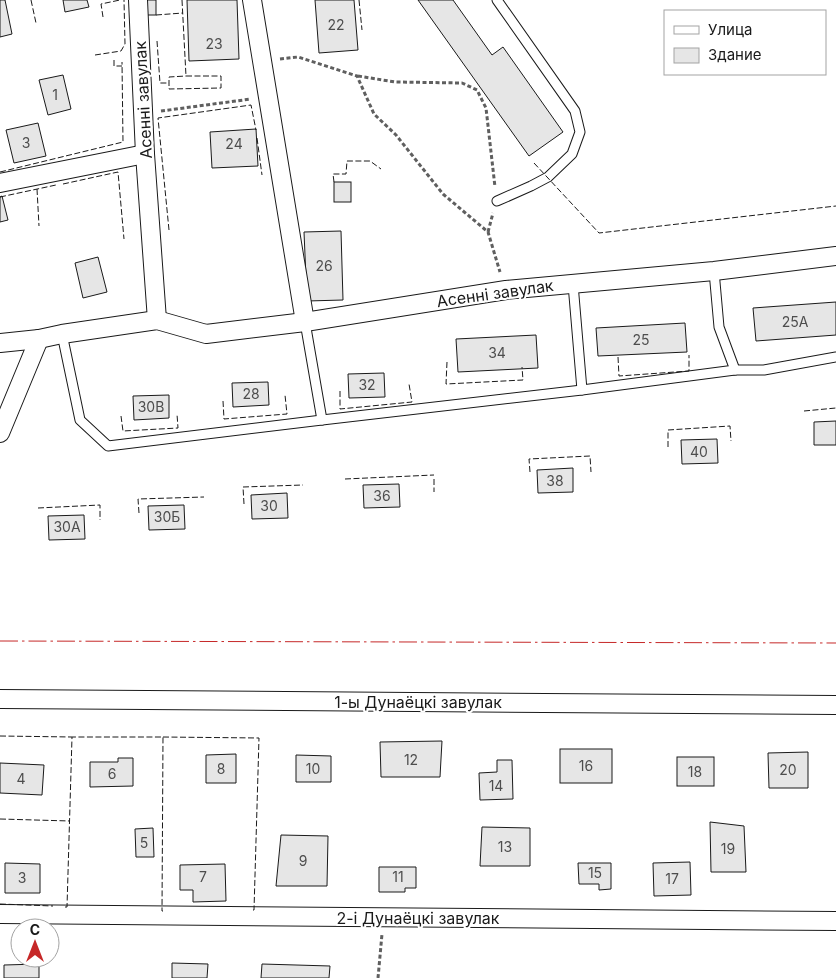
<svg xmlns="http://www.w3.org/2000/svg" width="836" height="978" font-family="Inter,sans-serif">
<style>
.building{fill:#e6e6e6;stroke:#1a1a1a}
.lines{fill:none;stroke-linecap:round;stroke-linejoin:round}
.lane-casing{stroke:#1a1a1a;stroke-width:11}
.street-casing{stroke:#1a1a1a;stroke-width:20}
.path{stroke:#5f5f5f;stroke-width:3;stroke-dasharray:4 2.5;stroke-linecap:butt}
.lane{stroke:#fff;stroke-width:9}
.street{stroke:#fff;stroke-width:18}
.fence{stroke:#1a1a1a;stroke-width:1;stroke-dasharray:6 2.5;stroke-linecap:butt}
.power{stroke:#c62828;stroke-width:1;stroke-dasharray:18 4 2.5 4;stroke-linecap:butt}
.labels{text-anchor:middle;stroke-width:4;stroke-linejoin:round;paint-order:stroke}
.number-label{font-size:14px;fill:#4d4d4d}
.street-label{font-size:16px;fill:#1a1a1a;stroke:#fff}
</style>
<rect width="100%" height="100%" fill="#fff"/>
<g class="building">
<polygon points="0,0 5,0 12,34 0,37"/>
<polygon points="63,0 87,0 89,7 65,12"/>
<rect x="142" y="0" width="14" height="15"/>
<polygon points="187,0 237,0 239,59 189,61"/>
<polygon points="315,0 354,0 358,50 319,53"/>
<polygon points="418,0 453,0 492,55 503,47 563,132 529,156"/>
<polygon points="63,75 71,109 48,115 39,80"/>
<polygon points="38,123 46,156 14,163 6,130"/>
<polygon points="256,129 258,166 212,168 210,132"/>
<rect x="334" y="182" width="17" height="20"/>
<polygon points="2,196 8,220 0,222 0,197"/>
<polygon points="341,231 343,300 307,301 304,232"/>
<polygon points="98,257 107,292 83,298 75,263"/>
<polygon points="836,302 836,335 756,341 753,308"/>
<polygon points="685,323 687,352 598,356 596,328"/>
<polygon points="536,335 538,368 458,372 456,339"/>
<polygon points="384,373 385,397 349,398 348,374"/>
<polygon points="268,382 269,405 233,407 232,383"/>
<polygon points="169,395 169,418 134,420 133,396"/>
<polygon points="836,421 836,445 814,445 814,422"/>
<polygon points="717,439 718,463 682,464 681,440"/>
<polygon points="573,468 573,492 538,493 537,470"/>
<polygon points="399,484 400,507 364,508 363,485"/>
<polygon points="287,493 288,518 252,519 251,495"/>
<polygon points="184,505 185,529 149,530 148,506"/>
<polygon points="84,515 85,539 49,540 48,516"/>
<polygon points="442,741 440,777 381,777 380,742"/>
<rect x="560" y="749" width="52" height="34"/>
<polygon points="808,752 808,788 769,788 768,753"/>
<polygon points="236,754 236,783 206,783 206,755"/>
<polygon points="296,755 331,756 331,782 296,782"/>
<rect x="677" y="757" width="37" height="29"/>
<polygon points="118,758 133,758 133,786 90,787 90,762 118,762"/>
<polygon points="497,760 512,760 513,799 480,800 479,773 497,772"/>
<polygon points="0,763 44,765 42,795 0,793"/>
<polygon points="710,822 744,826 746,872 711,872"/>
<polygon points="482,827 530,828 530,866 480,866"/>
<polygon points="153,828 154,857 136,857 135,829"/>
<polygon points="281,835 328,836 327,886 276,886"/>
<polygon points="690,862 691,895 654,896 653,863"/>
<polygon points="5,863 40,864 40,893 5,893"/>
<polygon points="578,863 611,863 611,889 599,890 599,884 579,884"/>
<polygon points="225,864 226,901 193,902 193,890 180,890 180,865"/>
<polygon points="379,867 416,867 416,888 405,888 405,892 379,892"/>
<polygon points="172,963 208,964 207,978 172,978"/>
<polygon points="39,964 39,978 4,978 4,965"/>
<polygon points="262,964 330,966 329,978 261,978"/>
</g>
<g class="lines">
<defs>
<g id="lane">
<polyline points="497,201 531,186 548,177 572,154 580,132 575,111 497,0"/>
<polyline points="714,271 719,327 735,370"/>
<polyline points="573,284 582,390"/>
<polyline points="305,322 322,420"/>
<polyline points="62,334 80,420 108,446 322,420 582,390 735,370 764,370 836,357"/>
</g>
<g id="street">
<polyline points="138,0 145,154 157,320"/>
<polyline points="252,0 305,322"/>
<polyline points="0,183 145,154"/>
<polyline points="0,343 39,339 62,334 157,320 206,334 305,322 506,290 714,271 836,256"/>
<polyline points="0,433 39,339"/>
<polyline points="0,699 836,705"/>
<polyline points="0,914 836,921"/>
</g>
</defs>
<use href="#lane" class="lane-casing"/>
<use href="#street" class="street-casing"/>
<g class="path">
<polyline points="280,59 298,57 357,76 374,114 396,135 443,194 488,232 500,272"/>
<polyline points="358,76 395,82 462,83 477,90 486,108 495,187"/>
<polyline points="161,111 251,99"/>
<polyline points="488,232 493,213"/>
<polyline points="378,978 382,934"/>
</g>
<use href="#lane" class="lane"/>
<use href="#street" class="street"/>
<g class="fence">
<polyline points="31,0 36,23"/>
<polyline points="182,0 186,76"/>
<polyline points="359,0 362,30"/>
<polyline points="156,15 183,13"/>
<polyline points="103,17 101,4 120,0"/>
<polyline points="157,41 160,83 169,83"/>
<polyline points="95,55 121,51 125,44 124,0"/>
<polyline points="114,60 114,66 122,66"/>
<polygon points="186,76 221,76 221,88 169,89 169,77"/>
<polyline points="257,138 262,175"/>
<polyline points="534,163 599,233 836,206"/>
<polyline points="0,172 123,142 122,62"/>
<polyline points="334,182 333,174 346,174 347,161 370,161 381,169"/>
<polyline points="63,184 118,172 124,239"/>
<polyline points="37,189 39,226"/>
<polyline points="0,197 56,185"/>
<polyline points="169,230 158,118 251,105 256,130"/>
<polyline points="618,357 619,376 689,371 689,355"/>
<polyline points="447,362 446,384 523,380 522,367"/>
<polyline points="340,391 340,409 412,402 409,384"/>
<polyline points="223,401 224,419 287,414 285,395"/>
<polyline points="804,411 836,408"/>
<polyline points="121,416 123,431 178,428 177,414"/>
<polyline points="668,447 668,430 730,426 731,441"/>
<polyline points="530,472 529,459 590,456 591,472"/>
<polyline points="345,479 434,475"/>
<polyline points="434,479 434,492"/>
<polyline points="244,504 243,487 303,485"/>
<polyline points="38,508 100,505 100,520"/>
<polyline points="139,513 138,499 204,497"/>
<polyline points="0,736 72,737"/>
<polyline points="163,737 259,738 254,910 253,910"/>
<polyline points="0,819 70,821"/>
<polyline points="0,904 53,906"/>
<polyline points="65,907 67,907 72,737 163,737 162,911 163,911"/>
</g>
<polyline class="power" points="0,641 836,643"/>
</g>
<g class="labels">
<g class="number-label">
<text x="336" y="30">22</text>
<text x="214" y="49">23</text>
<text x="55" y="100">1</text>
<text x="26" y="148">3</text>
<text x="234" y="149">24</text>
<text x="324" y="271">26</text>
<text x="795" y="327">25А</text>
<text x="641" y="345">25</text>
<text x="497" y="358">34</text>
<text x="367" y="390">32</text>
<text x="251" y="399">28</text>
<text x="151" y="412">30В</text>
<text x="699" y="457">40</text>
<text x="555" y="486">38</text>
<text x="382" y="501">36</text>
<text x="269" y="511">30</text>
<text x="167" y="522">30Б</text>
<text x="67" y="532">30А</text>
<text x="411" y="765">12</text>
<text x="586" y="771">16</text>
<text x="221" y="774">8</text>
<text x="313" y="774">10</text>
<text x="788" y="775">20</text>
<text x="695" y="777">18</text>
<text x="112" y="779">6</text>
<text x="21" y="784">4</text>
<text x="496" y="791">14</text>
<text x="144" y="848">5</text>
<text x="505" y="852">13</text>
<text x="728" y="854">19</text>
<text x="303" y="866">9</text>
<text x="595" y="878">15</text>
<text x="203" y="882">7</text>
<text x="398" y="882">11</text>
<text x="22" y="883">3</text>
<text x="672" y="884">17</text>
</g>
<g class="street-label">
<text transform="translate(143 100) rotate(-93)" y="6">Асенні завулак</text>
<text transform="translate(495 293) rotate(-8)" y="6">Асенні завулак</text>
<text x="418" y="708">1-ы Дунаёцкі завулак</text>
<text x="418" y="924">2-і Дунаёцкі завулак</text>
</g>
</g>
<rect x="664" y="10" width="162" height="65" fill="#ffffff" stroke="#a3a3a3"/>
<rect x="674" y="26" width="25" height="8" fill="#ffffff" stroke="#a3a3a3"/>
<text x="708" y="35" font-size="15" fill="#1a1a1a">Улица</text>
<rect x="674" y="48" width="25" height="15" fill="#e6e6e6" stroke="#a3a3a3"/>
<text x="708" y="60" font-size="15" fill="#1a1a1a">Здание</text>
<g transform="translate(35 943)"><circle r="24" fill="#ffffff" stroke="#a3a3a3"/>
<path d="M0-4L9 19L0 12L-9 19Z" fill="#c62828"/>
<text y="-8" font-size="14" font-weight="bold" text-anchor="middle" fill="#1a1a1a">С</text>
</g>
</svg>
